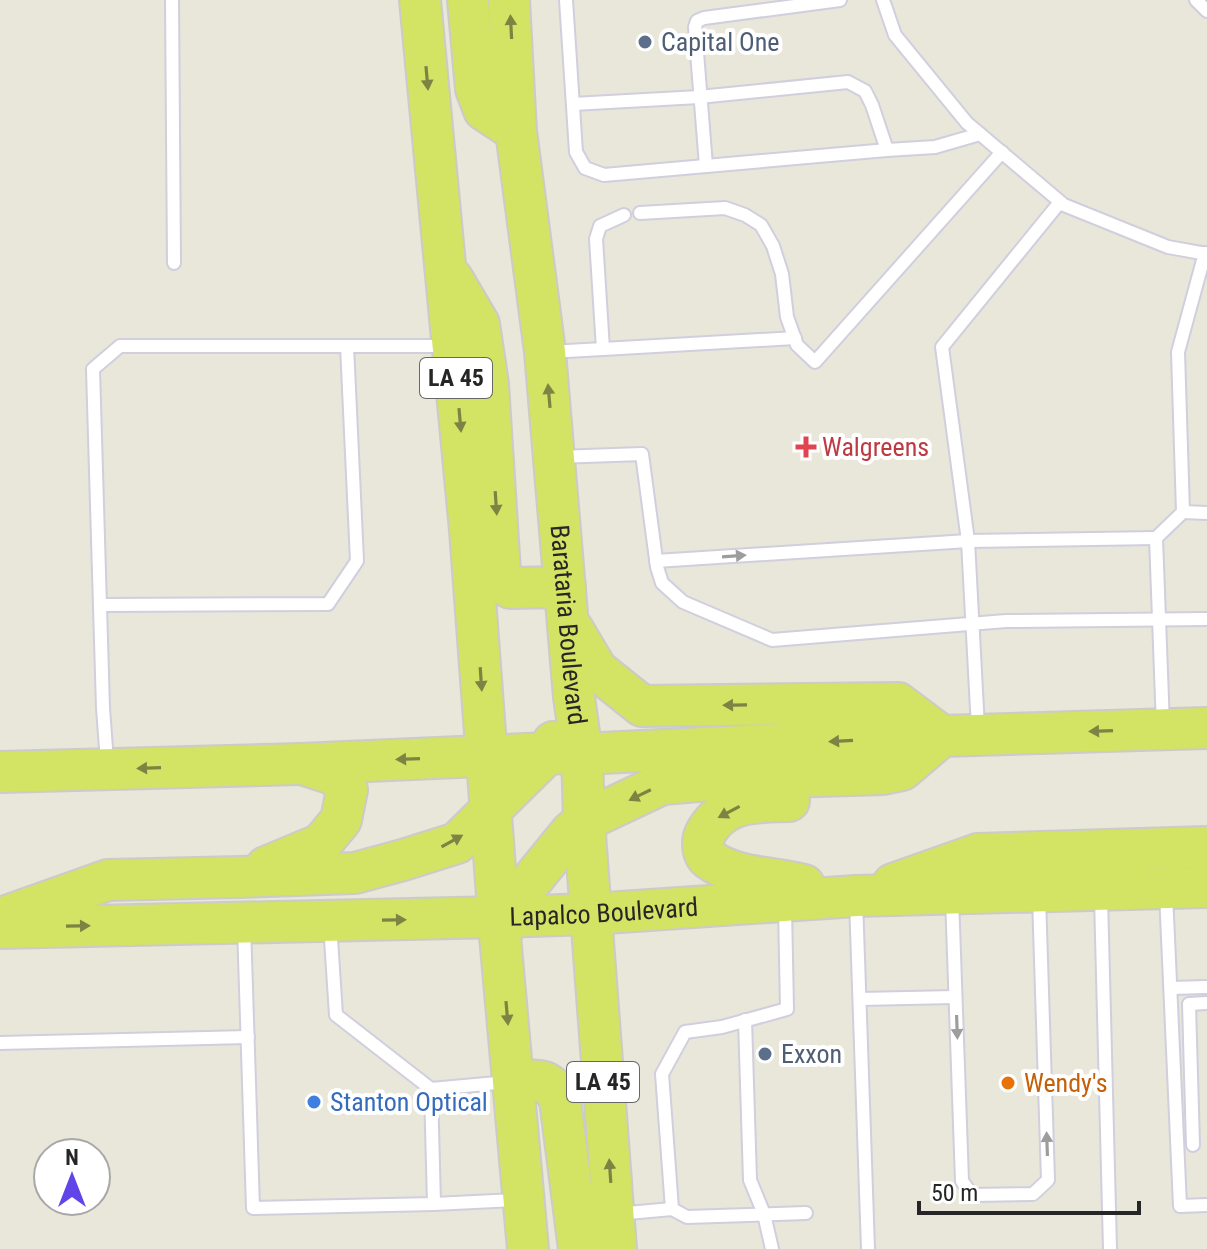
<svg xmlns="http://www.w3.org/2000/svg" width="1207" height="1249" font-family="'Roboto Condensed',sans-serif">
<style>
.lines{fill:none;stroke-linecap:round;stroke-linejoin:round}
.service-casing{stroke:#d1cede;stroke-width:16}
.primary-casing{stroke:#cbcbcb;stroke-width:44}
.service{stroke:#fff;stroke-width:12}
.primary{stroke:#d3e363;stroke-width:40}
.oneway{fill:#7c8444}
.oneway2{fill:#9d9d9d}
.service-dot{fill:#5c6f8a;stroke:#fff;stroke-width:3}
.health-dot{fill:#e0444e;stroke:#fff;stroke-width:3}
.food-dot{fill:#e8710a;stroke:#fff;stroke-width:3}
.shop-dot{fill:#3f7fe0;stroke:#fff;stroke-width:3}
.labels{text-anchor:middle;stroke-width:8;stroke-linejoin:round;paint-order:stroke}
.shield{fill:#fff;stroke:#676767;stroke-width:2}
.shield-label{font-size:24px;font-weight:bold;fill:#262626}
.service-label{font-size:26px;fill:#4e5e75;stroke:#fff;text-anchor:start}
.health-label{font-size:26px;fill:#be3a42;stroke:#fff;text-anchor:start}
.street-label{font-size:26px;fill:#262626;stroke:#fff}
.food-label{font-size:26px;fill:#c56008;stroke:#fff;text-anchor:start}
.shop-label{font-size:26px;fill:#366cbe;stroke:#fff;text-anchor:start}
</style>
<rect width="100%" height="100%" fill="#e8e7d9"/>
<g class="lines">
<defs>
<g id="service">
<polyline points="172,0 174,263"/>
<polyline points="566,0 576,152 585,168 604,175 887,150 935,147 980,134"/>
<polyline points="883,0 895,35 967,123 1064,205 1168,247 1207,254"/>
<polyline points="1196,0 1207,11"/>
<polyline points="573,104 699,97 848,82 865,91 872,105 887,150"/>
<polyline points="706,166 695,27 697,21 704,18 840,0"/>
<polyline points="640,213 725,208 745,215 761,225 773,246 782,274 787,317 797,345 815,362 1002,152"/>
<polyline points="1205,253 1178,352 1183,512 1207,513"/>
<polyline points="603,349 795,338"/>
<polyline points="549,352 603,349 596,239 600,226 624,215"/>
<polyline points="557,457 642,454 657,567 662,583 683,602 772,640 1006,621 1207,619"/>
<polyline points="656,561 968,541 1156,538"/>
<polyline points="100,605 328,604 357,561 347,346"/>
<polyline points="1163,726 1156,538 1183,512"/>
<polyline points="978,728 968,541 942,347 1060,202"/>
<polyline points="107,762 103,708 93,369 120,346 448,346"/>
<polyline points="1166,893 1180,1206 1207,1205"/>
<polyline points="952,897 962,1181 972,1195 1033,1194 1048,1180 1039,897"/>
<polyline points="1101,897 1110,1249"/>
<polyline points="856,900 868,1249"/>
<polyline points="785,908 787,1009 722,1027 685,1032 662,1074 672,1209 687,1217 806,1213"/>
<polyline points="330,924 336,1015 431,1089 434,1204"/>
<polyline points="244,926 253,1208 434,1204 517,1200"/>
<polyline points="1171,988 1207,987"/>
<polyline points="860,999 955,997"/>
<polyline points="745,1020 750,1180 764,1214 772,1249"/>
<polyline points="0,1043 248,1037"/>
<polyline points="431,1089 508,1082"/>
<polyline points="1193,1145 1189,1004 1207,1003"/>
<polyline points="617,1214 672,1209"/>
</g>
<g id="primary">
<polyline points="420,0 470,530 500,936 528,1249"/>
<polyline points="468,0 476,89 484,110 516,131"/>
<path id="s1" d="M509 0 516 131 545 352 574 697 582 754 584 821 616 1249"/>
<polyline points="452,278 479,324 488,384 500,572 505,585 510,588 565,587"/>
<polyline points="0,772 300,764 548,753 582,754 942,736 1207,728"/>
<path d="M789 801C760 802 729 800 710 826 706 832 703 836 703 843 703 849 704 855 709 859 735 879 774 877 804 885"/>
<polyline points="266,867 321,844 341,820 347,790 336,775 302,764"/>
<polyline points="893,884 978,854 1207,847"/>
<polyline points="4,917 108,880 240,877 355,873 403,860 457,843 548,753 553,742"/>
<path id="s2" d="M0 928 499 917 591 914 856 896 1207 887"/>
<polyline points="500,935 523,891 571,832 584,821 662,784 723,779 883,774 902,770 942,736 898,703 642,706 597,670 572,628"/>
<path d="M514 1082C537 1080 549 1076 560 1100L579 1249"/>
</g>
</defs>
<use href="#service" class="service-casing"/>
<use href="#primary" class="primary-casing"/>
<use href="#service" class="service"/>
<use href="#primary" class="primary"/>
</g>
<defs><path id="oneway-solid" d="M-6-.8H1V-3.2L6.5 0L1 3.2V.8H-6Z" transform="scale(2)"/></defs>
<g class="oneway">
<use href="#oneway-solid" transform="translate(511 27) rotate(-93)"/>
<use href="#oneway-solid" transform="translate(427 78) rotate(85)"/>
<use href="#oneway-solid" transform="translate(549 396) rotate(-95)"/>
<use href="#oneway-solid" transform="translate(460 420) rotate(85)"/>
<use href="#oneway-solid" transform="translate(496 503) rotate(86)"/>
<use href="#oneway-solid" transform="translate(481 679) rotate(86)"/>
<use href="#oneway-solid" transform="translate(735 705) rotate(179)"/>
<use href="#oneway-solid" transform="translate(1101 731) rotate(178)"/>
<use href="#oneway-solid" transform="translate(841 741) rotate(177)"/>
<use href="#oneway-solid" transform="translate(408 759) rotate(178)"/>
<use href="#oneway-solid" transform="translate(149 768) rotate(178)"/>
<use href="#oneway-solid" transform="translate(640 795) rotate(154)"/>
<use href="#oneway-solid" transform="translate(729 812) rotate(152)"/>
<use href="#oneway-solid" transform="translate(452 841) rotate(-29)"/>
<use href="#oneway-solid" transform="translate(394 920) rotate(-1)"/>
<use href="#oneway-solid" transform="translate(78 926) rotate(-1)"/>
<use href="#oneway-solid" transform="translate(507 1013) rotate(85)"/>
<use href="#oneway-solid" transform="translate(610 1171) rotate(-94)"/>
</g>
<g class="oneway2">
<use href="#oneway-solid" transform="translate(734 556) rotate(-4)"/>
<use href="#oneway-solid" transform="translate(957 1027) rotate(88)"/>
<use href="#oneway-solid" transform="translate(1047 1144) rotate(-92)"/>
</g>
<g class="service-dot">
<circle cx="645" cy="42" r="8"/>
<circle cx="765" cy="1054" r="8"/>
</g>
<path class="health-dot" d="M802 435h8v8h8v8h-8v8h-8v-8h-8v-8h8z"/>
<circle class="food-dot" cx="1008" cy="1083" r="8"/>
<circle class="shop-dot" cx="314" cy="1102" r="8"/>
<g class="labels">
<g class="shield">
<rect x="420" y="358" width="72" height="40" rx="6"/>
<rect x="567" y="1062" width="72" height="40" rx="6"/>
</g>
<g class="shield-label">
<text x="456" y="386">LA 45</text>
<text x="603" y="1090">LA 45</text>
</g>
<g class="service-label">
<text x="661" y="51">Capital One</text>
<text x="781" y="1063">Exxon</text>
</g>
<g class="health-label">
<text x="822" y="456">Walgreens</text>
</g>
<g class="street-label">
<text dy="9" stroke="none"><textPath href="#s1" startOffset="628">Barataria Boulevard</textPath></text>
<text dy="9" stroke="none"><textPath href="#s2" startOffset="604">Lapalco Boulevard</textPath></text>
</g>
<g class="food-label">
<text x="1024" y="1092">Wendy's</text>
</g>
<g class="shop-label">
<text x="330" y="1111">Stanton Optical</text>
</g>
</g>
<g transform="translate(72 1177)"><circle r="38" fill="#ffffff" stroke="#a8a8a8" stroke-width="2"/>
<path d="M0-6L14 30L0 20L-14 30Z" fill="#6145e9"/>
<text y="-12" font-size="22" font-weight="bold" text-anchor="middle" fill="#262626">N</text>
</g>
<path d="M919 1201v12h220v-12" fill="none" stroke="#262626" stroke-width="4"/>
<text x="931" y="1201" font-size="24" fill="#262626" stroke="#ffffff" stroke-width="6" paint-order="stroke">50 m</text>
</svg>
